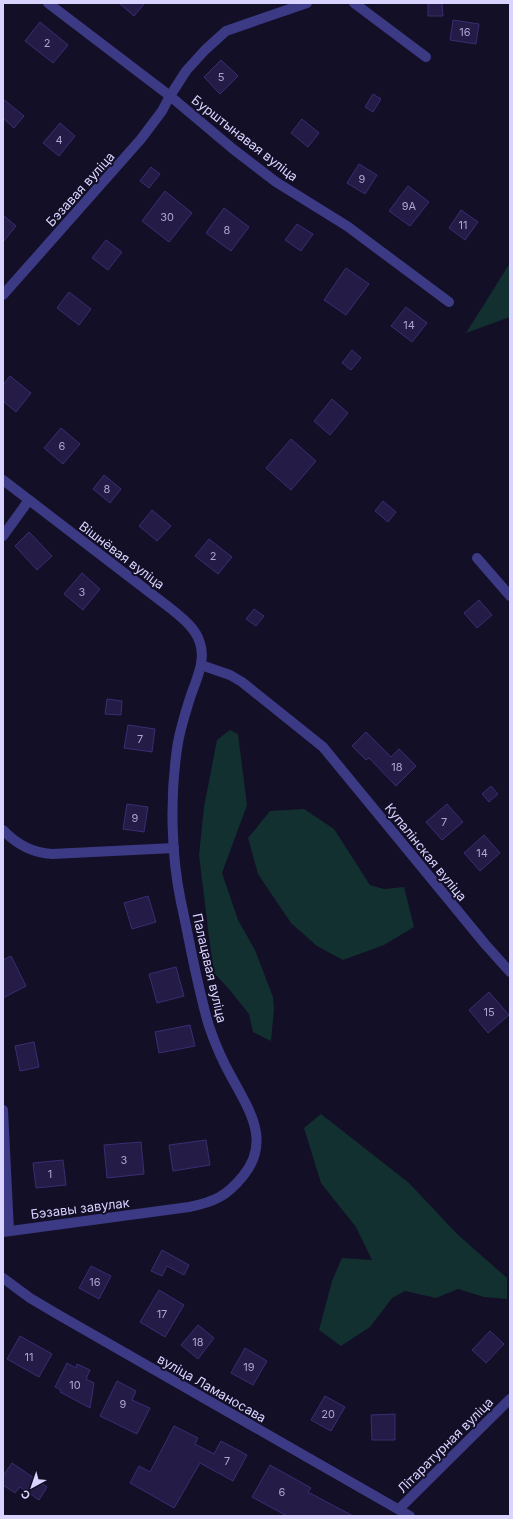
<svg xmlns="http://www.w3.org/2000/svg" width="513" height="1519" font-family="Inter,sans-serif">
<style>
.green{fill:#12302f}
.building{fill:#241b47;stroke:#3b2d73}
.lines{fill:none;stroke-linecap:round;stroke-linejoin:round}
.minor{stroke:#3d3a85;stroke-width:10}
.labels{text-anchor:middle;stroke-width:4;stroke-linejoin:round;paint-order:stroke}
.number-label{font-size:11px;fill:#aca6d1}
.street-label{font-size:13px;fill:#d9d4ff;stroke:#130f26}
</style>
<rect width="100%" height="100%" fill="#130f26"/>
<g class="green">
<polygon points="510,263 510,317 466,333"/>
<polygon points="230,730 238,734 247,805 222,873 238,920 255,950 273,997 274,1009 271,1041 253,1032 249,1014 229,989 214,973 209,937 199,855 204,807 217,740"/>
<polygon points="304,809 334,829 370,885 384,889 404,887 414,927 384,945 343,960 317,946 291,923 258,874 248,838 270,811"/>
<polygon points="321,1114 409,1183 457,1234 507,1278 507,1299 484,1297 458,1289 436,1298 405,1291 392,1298 370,1327 341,1346 319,1330 332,1281 342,1258 372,1260 356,1227 321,1183 304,1128"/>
</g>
<g class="building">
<polygon points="119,3 145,3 134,16"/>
<polygon points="428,3 442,3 443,16 428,16"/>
<polygon points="453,20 479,24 476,44 450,40"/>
<polygon points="40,22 68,45 53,63 25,41"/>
<polygon points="221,60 238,76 220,94 204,77"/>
<polygon points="373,94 381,99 373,112 365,107"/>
<polygon points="3,99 24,116 14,128 3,118"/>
<polygon points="302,119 319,133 308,147 291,133"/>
<polygon points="60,123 75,136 59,156 43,143"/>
<polygon points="359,164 377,175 365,194 347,183"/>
<polygon points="151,167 160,174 149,188 140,181"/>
<polygon points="408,186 429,202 410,226 389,211"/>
<polygon points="165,191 192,213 169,242 142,221"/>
<polygon points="224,208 249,227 231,251 206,233"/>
<polygon points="461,210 478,222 465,240 449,228"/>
<polygon points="3,215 16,226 3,242"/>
<polygon points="297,224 313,234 301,251 285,240"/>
<polygon points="106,240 122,252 108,270 92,258"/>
<polygon points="346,268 369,284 346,315 324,300"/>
<polygon points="69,292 91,309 79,325 57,308"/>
<polygon points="406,307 427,323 412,342 391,326"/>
<polygon points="352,350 361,358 351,370 342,363"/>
<polygon points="10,376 31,393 16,412 3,401 3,385"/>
<polygon points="332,399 348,413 330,435 314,421"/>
<polygon points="61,428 80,444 63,464 44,448"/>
<polygon points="291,439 316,461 291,490 266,468"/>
<polygon points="104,475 121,489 110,503 93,489"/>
<polygon points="383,501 396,512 388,522 375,511"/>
<polygon points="152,510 171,526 157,541 139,526"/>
<polygon points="29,532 52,556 37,570 15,546"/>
<polygon points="209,539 232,557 218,574 195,556"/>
<polygon points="82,573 100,589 83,610 64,594"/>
<polygon points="479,600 492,615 477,628 464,613"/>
<polygon points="254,609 264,616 256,626 246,619"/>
<polygon points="107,699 122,701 121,715 105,714"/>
<polygon points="128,725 155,729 152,752 124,748"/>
<polygon points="366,732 391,757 399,749 416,766 396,786 369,758 366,760 352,746"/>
<polygon points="491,786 498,794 489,802 482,794"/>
<polygon points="127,804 148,807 144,832 123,829"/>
<polygon points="447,804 463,822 442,840 426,822"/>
<polygon points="484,835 500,853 480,871 464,853"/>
<polygon points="148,896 156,922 132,929 124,903"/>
<polygon points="11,956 26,986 3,998 3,960"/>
<polygon points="176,967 184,996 157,1003 149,974"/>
<polygon points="489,992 509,1015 488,1033 469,1010"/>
<polygon points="190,1025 195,1046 159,1053 155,1032"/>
<polygon points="34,1042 39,1067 20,1071 15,1046"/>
<polygon points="206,1140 210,1165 173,1171 169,1145"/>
<polygon points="141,1142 144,1174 107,1178 104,1145"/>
<polygon points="63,1160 66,1185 36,1188 33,1163"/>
<polygon points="162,1250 189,1265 184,1275 167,1266 162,1276 151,1271"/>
<polygon points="91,1266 111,1276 99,1299 79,1288"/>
<polygon points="159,1290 184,1305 165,1337 140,1322"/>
<polygon points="198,1325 214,1338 198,1359 181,1345"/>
<polygon points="490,1331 504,1344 486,1363 472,1350"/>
<polygon points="20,1336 52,1354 39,1377 7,1359"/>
<polygon points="245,1348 267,1361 253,1385 231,1373"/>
<polygon points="67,1363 76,1368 77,1364 90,1370 86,1379 94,1383 90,1408 60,1392 61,1390 55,1387"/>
<polygon points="117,1381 136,1391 132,1400 150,1408 137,1434 100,1416"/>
<polygon points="325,1396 345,1407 331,1431 311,1420"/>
<polygon points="395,1414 395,1440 372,1440 371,1415"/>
<polygon points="174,1426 198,1438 195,1444 214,1454 221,1441 247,1455 233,1481 200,1463 174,1508 130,1483 139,1466 150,1472"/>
<polygon points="12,1463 47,1487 39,1500 20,1487 15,1493 3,1485 3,1476"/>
<polygon points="270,1465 311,1488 308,1492 353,1516 287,1516 252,1497"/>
</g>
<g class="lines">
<g class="minor">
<polyline points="48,3 170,96 233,149 276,182 347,226 449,302"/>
<polyline points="354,3 426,57"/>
<polyline points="3,295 141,139 162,111 170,96 186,71 205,50 226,31 307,3"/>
<path d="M3 480 170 608C181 617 196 628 200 643 206 661 196 680 190 698 185 714 179 732 177 749 170 797 171 855 181 902 190 943 197 986 209 1026 215 1044 223 1062 232 1078 250 1111 271 1142 243 1176 227 1196 214 1202 189 1207L3 1232"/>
<polyline points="3,536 29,500"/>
<polyline points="477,558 510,596"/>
<polyline points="201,665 230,675 242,682 323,747 485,944 510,972"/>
<path d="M3 830C17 845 32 853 52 854L174 848"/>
<polyline points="3,1110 9,1231"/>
<polyline points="3,1278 30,1298 57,1314 410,1516"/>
<polyline points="399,1509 510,1399"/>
</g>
</g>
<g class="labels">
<g class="number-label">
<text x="465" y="36">16</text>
<text x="47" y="47">2</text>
<text x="221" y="81">5</text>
<text x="59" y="144">4</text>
<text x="362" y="183">9</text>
<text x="409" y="210">9А</text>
<text x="167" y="221">30</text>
<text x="463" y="229">11</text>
<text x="227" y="234">8</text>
<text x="409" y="329">14</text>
<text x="62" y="450">6</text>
<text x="107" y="493">8</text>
<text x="213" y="560">2</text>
<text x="82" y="596">3</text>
<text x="140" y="743">7</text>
<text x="397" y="771">18</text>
<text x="135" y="822">9</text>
<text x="444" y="826">7</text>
<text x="482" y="857">14</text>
<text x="489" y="1016">15</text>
<text x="124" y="1164">3</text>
<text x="50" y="1178">1</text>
<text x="95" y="1286">16</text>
<text x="162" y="1318">17</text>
<text x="198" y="1346">18</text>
<text x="29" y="1361">11</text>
<text x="249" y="1371">19</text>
<text x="75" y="1389">10</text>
<text x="123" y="1408">9</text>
<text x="328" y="1418">20</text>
<text x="227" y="1465">7</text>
<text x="282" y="1496">6</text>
</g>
<g class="street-label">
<text transform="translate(245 138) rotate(38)" y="5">Бурштынавая вуліца</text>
<text transform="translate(80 189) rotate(-48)" y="5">Бэзавая вуліца</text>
<text transform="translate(122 555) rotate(37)" y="5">Вішнёвая вуліца</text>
<text transform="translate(426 852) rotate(51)" y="5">Купалінская вуліца</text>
<text transform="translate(210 968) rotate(77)" y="5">Палацавая вуліца</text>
<text transform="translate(80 1208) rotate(-7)" y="5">Бэзавы завулак</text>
<text transform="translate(212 1388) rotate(30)" y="5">вуліца Ламаносава</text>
<text transform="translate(445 1445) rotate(-45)" y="5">Літаратурная вуліца</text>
</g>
</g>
<rect width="513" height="1519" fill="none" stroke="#d9d4ff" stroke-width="8"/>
<g transform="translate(32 1487) rotate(220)" stroke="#130f26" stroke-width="3" paint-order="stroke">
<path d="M0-3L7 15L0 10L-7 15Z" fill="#d9d4ff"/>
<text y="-6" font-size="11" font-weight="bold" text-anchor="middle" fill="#d9d4ff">С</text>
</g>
</svg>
